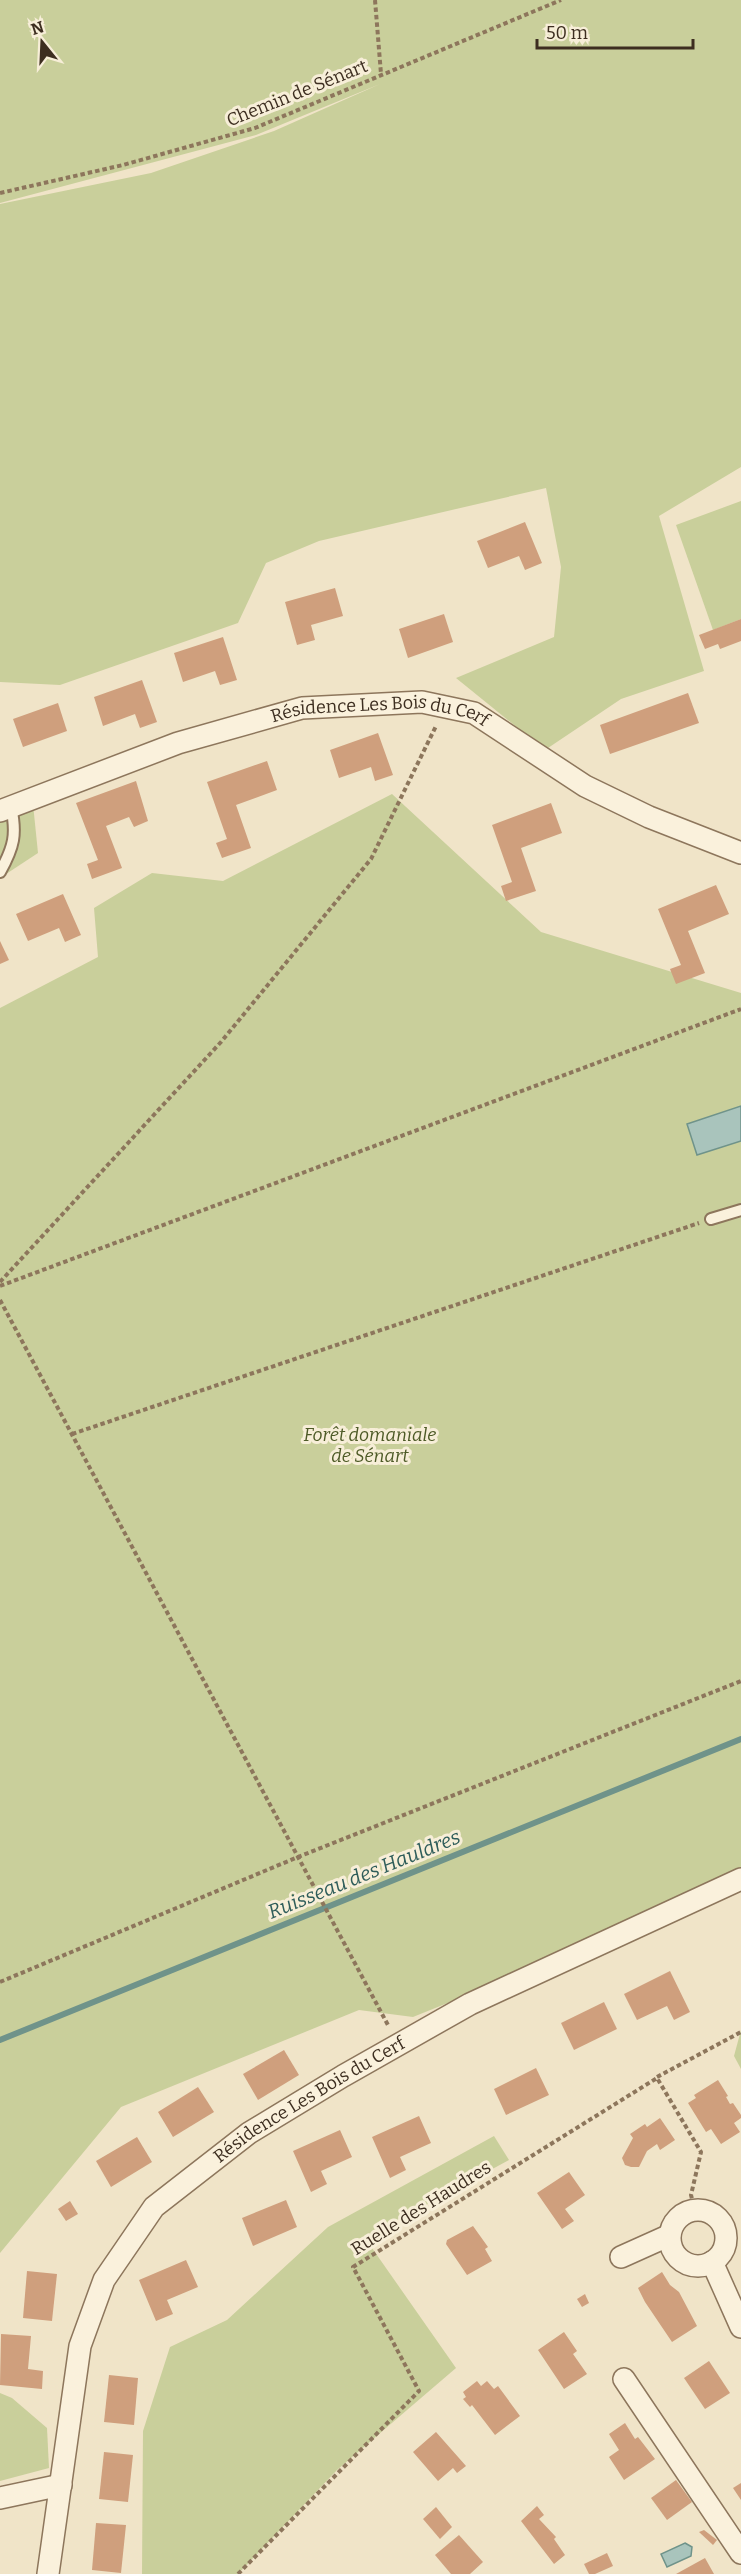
<svg xmlns="http://www.w3.org/2000/svg" width="741" height="2574" font-family="Bitter,serif">
<style>
.green{fill:#c9cf9b}
.water{fill:#a9c4bc;stroke:#6f938a;stroke-width:1.5}
.lines{fill:none;stroke-linecap:round;stroke-linejoin:round}
.stream{stroke:#6f938a;stroke-width:6}
.building{fill:#cf9f7d}
.service-casing{stroke:#8d765c;stroke-width:14}
.minor-casing{stroke:#8d765c;stroke-width:24}
.path{stroke:#8d765c;stroke-width:4;stroke-dasharray:4.5 3;stroke-linecap:butt}
.service{stroke:#faf1dc;stroke-width:10}
.minor{stroke:#faf1dc;stroke-width:21}
.labels{text-anchor:middle;stroke-width:6;stroke-linejoin:round;paint-order:stroke}
.street-label{font-size:18px;fill:#3d2e20;stroke:#f7eed8}
.park-label{font-size:18px;font-style:italic;fill:#4d5a26;stroke:#f7eed8}
.water-label{font-size:20px;font-style:italic;fill:#2f5d5a;stroke:#f7eed8}
</style>
<rect width="100%" height="100%" fill="#f0e4c8"/>
<g class="green">
<polygon points="0,0 741,0 741,467 659,516 704,671 621,699 545,750 456,678 554,637 561,567 546,488 319,541 266,563 238,623 60,685 0,682 0,204 151,173 274,131 380,84 256,135 0,203"/>
<polygon points="741,501 741,619 713,630 676,525"/>
<polygon points="392,794 541,932 741,993 741,1884 413,2017 359,2010 121,2107 0,2253 0,1008 98,957 94,908 152,873 223,881"/>
<polygon points="33,804 38,853 0,878 0,820"/>
<polygon points="741,2030 741,2069 734,2056"/>
<polygon points="494,2136 509,2160 365,2238 456,2368 337,2470 238,2574 142,2574 143,2431 170,2347 227,2320 328,2227"/>
<polygon points="0,2393 12,2398 47,2428 49,2468 0,2481"/>
</g>
<g class="water">
<polygon points="741,1106 741,1141 697,1155 687,1124"/>
<polygon points="685,2543 692,2547 691,2556 667,2567 661,2554"/>
</g>
<g class="lines">
<path class="stream" d="M0 2040C247 1940 493 1838 741 1739"/>
</g>
<g class="building">
<polygon points="525,522 542,563 525,570 519,556 488,568 477,541"/>
<polygon points="335,588 343,616 311,625 315,640 297,645 285,602"/>
<polygon points="444,614 453,642 408,658 399,629"/>
<polygon points="741,619 741,641 720,649 718,644 705,649 699,635"/>
<polygon points="223,637 237,680 220,685 215,671 183,682 174,653"/>
<polygon points="142,680 157,722 140,728 135,714 103,726 94,697"/>
<polygon points="688,693 699,723 610,754 600,725"/>
<polygon points="58,703 67,731 23,747 13,719"/>
<polygon points="378,733 393,775 375,781 371,767 339,778 330,750"/>
<polygon points="267,761 277,790 236,805 251,848 222,858 216,843 227,839 207,782"/>
<polygon points="136,781 148,821 134,827 129,817 106,826 122,868 92,879 87,864 98,860 76,803"/>
<polygon points="551,803 562,833 521,848 536,891 506,901 501,886 512,882 492,825"/>
<polygon points="716,885 729,914 688,931 705,973 676,984 670,969 681,965 658,909"/>
<polygon points="63,894 81,935 65,942 59,928 28,941 16,914"/>
<polygon points="0,941 9,960 0,964"/>
<polygon points="670,1971 690,2012 674,2020 667,2006 637,2020 624,1994"/>
<polygon points="604,2002 617,2029 574,2050 561,2023"/>
<polygon points="284,2050 299,2075 258,2100 243,2074"/>
<polygon points="536,2068 549,2095 506,2115 494,2089"/>
<polygon points="718,2080 728,2096 726,2097 730,2104 733,2103 741,2115 741,2118 734,2123 740,2132 721,2144 711,2129 706,2132 688,2103 696,2098 694,2095"/>
<polygon points="198,2087 214,2112 173,2137 158,2112"/>
<polygon points="419,2116 431,2143 400,2157 406,2170 390,2178 372,2137"/>
<polygon points="660,2118 675,2140 660,2150 657,2144 647,2151 639,2167 631,2167 625,2165 622,2158 633,2138 630,2134 645,2124 647,2127"/>
<polygon points="340,2130 352,2157 321,2171 327,2184 311,2192 293,2151"/>
<polygon points="137,2137 152,2162 111,2187 96,2161"/>
<polygon points="569,2172 585,2195 565,2209 574,2221 562,2229 537,2193"/>
<polygon points="286,2200 297,2227 253,2246 242,2218"/>
<polygon points="70,2201 78,2214 66,2221 58,2209"/>
<polygon points="473,2226 488,2247 485,2249 492,2261 467,2275 446,2244 447,2240"/>
<polygon points="186,2260 198,2287 167,2300 173,2314 156,2321 139,2280"/>
<polygon points="27,2271 57,2274 52,2321 23,2318"/>
<polygon points="662,2272 670,2285 679,2292 697,2326 672,2342 645,2302 638,2288"/>
<polygon points="585,2294 589,2303 582,2307 577,2299"/>
<polygon points="564,2332 577,2351 573,2354 587,2374 564,2389 538,2350"/>
<polygon points="1,2334 31,2336 28,2369 43,2371 42,2389 0,2385"/>
<polygon points="709,2361 730,2393 705,2409 684,2378"/>
<polygon points="109,2375 138,2378 134,2425 104,2422"/>
<polygon points="477,2381 481,2386 487,2381 494,2389 498,2386 520,2416 495,2435 472,2405 470,2407 463,2399 466,2397 463,2392"/>
<polygon points="625,2423 635,2439 638,2437 655,2459 624,2480 609,2457 619,2450 609,2434"/>
<polygon points="436,2432 466,2466 457,2473 453,2468 438,2481 413,2452"/>
<polygon points="104,2452 133,2455 128,2502 99,2499"/>
<polygon points="676,2480 692,2502 667,2520 651,2498"/>
<polygon points="741,2483 741,2500 733,2488"/>
<polygon points="537,2506 544,2515 539,2519 556,2537 554,2539 565,2555 554,2564 521,2521"/>
<polygon points="436,2507 452,2527 440,2539 423,2519"/>
<polygon points="96,2523 126,2525 121,2573 92,2570"/>
<polygon points="704,2530 717,2540 713,2545 699,2532"/>
<polygon points="459,2535 483,2562 470,2574 451,2574 435,2555"/>
<polygon points="607,2553 613,2566 595,2574 589,2574 584,2564"/>
<polygon points="705,2558 714,2574 676,2574"/>
</g>
<g class="lines">
<defs>
<g id="service">
<path d="M0 872C14 847 17 834 11 807"/>
<polyline points="711,1219 741,1210"/>
</g>
<g id="minor">
<path id="s1" d="M0 811 178 743 302 708 422 702 474 713 585 786 649 817 741 853"/>
<circle cx="698" cy="2238" r="28"/>
<polyline points="621,2257 670,2235"/>
<polyline points="712,2262 741,2327"/>
<polyline points="624,2379 741,2553"/>
<polyline points="0,2498 61,2485"/>
<path id="s2" d="M48 2574 80 2346 104 2280 154 2207 249 2133 343 2076 470 2004 741 1879"/>
</g>
</defs>
<use href="#service" class="service-casing"/>
<use href="#minor" class="minor-casing"/>
<g class="path">
<polyline points="375,0 381,74"/>
<polyline points="0,193 123,165 255,128 561,0"/>
<polyline points="0,1282 221,1042 371,859 436,726"/>
<polyline points="0,1286 741,1009"/>
<polyline points="0,1300 389,2027"/>
<polyline points="72,1434 699,1223"/>
<polyline points="0,1982 298,1857 741,1681"/>
<polyline points="657,2077 741,2032"/>
<polyline points="238,2574 419,2391 353,2267 657,2078 701,2152 691,2195 695,2211"/>
</g>
<use href="#service" class="service"/>
<use href="#minor" class="minor"/>
</g>
<g class="labels">
<g class="street-label">
<text transform="translate(297 93) rotate(-22)" y="6">Chemin de Sénart</text>
<text dy="6" stroke="none"><textPath href="#s1" startOffset="398">Résidence Les Bois du Cerf</textPath></text>
<text dy="6" stroke="none"><textPath href="#s2" startOffset="578">Résidence Les Bois du Cerf</textPath></text>
<text transform="translate(421 2208) rotate(-32)" y="6">Ruelle des Haudres</text>
</g>
<g class="park-label">
<text x="370" y="1441">Forêt domaniale<tspan x="370" dy="21">de Sénart</tspan></text>
</g>
<g class="water-label">
<text transform="translate(364 1874) rotate(-22)" y="7">Ruisseau des Hauldres</text>
</g>
</g>
<g transform="translate(42 42) rotate(342)" stroke="#f7eed8" stroke-width="4.5" paint-order="stroke">
<path d="M0-4.5L10 22L0 15L-10 22Z" fill="#3d2e20"/>
<text y="-9" font-size="16" font-weight="bold" text-anchor="middle" fill="#3d2e20">N</text>
</g>
<path d="M537 39v9h156v-9" fill="none" stroke="#3d2e20" stroke-width="3"/>
<text x="546" y="39" font-size="18" fill="#3d2e20" stroke="#f7eed8" stroke-width="4.5" paint-order="stroke">50 m</text>
</svg>
